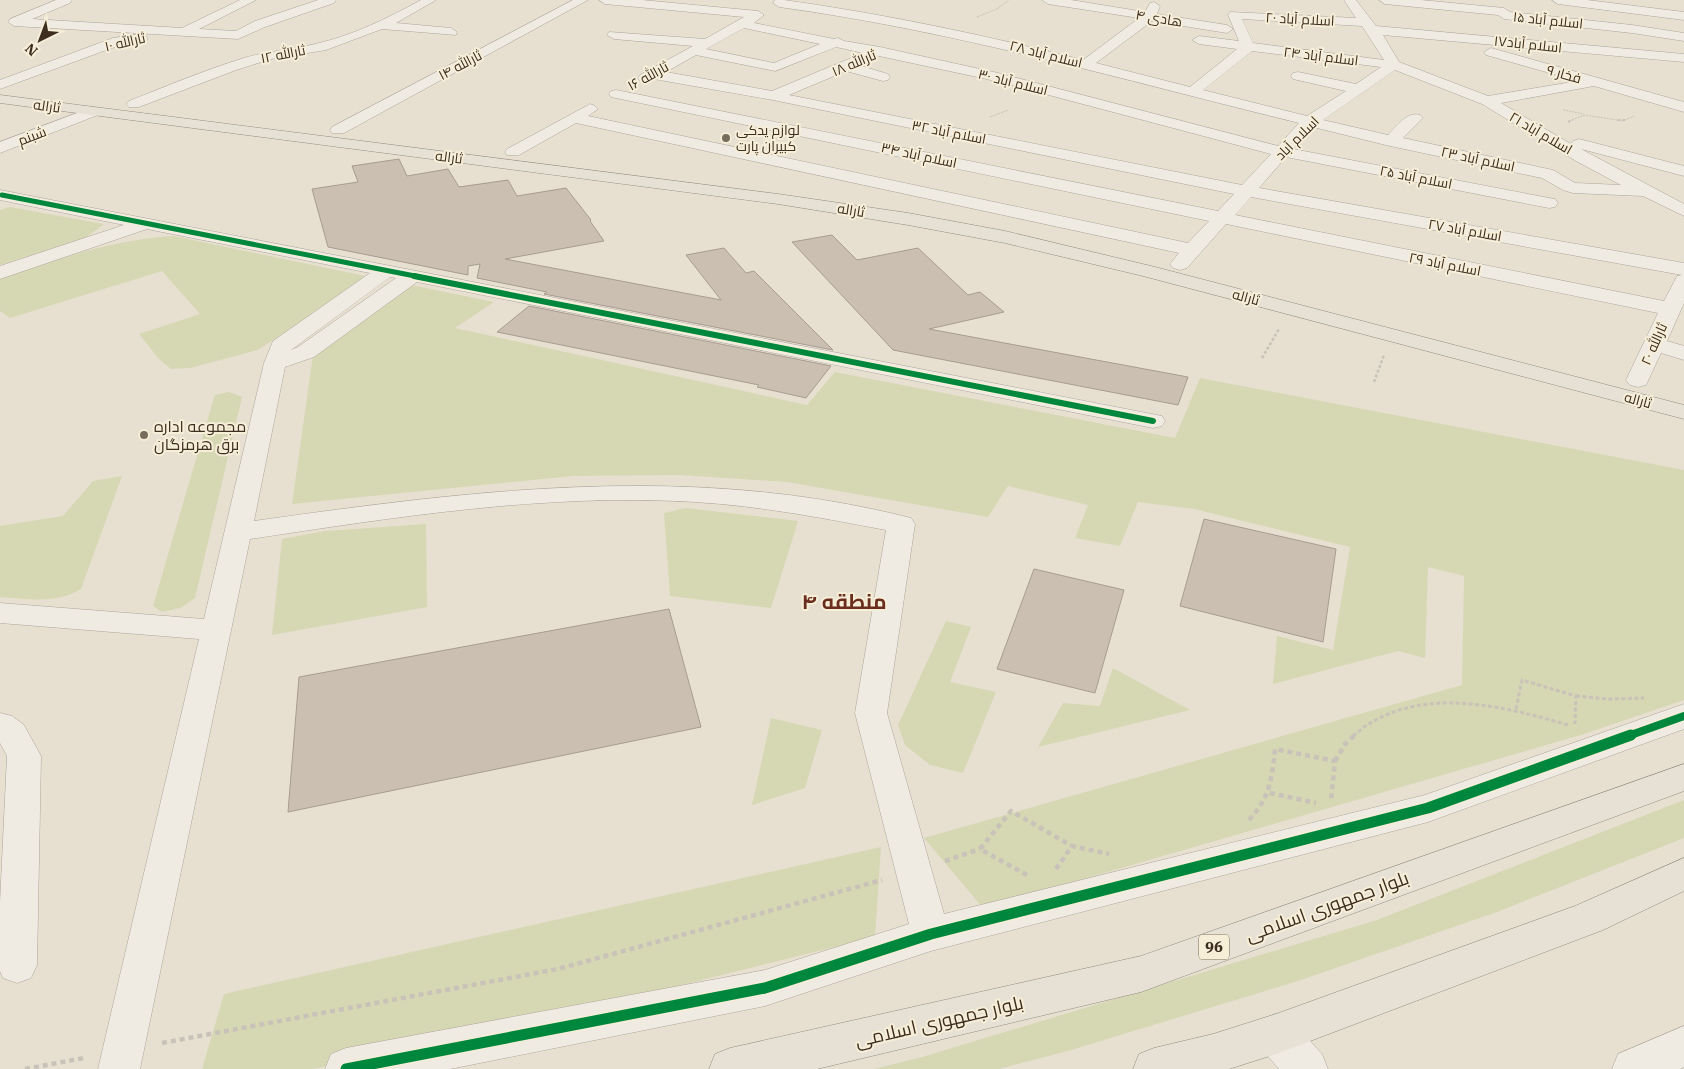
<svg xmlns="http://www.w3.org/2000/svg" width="1684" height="1069" font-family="'IBM Plex Serif',Cairo,serif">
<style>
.green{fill:#d6d7b3}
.building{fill:#cbbfb2;stroke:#a89c90}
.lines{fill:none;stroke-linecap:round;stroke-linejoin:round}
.minor-casing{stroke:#ada599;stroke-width:1}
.major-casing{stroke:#928b80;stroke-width:1}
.path-far4{stroke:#c8c2b9;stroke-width:1;stroke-dasharray:2 1;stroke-linecap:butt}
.path-far3{stroke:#c8c2b9;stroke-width:2;stroke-dasharray:2.5 2;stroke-linecap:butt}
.path-far2{stroke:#c8c2b9;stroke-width:2.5;stroke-dasharray:3 2;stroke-linecap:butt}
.path-far1{stroke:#c8c2b9;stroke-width:3;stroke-dasharray:4 2.5;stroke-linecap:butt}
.path{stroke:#c8c2b9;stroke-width:4.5;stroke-dasharray:5 4;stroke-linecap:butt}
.minor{fill:#efebe3;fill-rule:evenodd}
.major{fill:#e6e1d4;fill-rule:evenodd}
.cycleway-far3-casing{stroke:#f7eed8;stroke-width:7}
.cycleway-far2-casing{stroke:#f7eed8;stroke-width:9}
.cycleway-far1-casing{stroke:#f7eed8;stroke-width:11}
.cycleway-casing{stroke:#f7eed8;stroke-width:14}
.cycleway-far3{stroke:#00873e;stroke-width:5}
.cycleway-far2{stroke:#00873e;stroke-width:6}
.cycleway-far1{stroke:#00873e;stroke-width:8}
.cycleway{stroke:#00873e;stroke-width:11}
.poi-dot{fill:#786c5e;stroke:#f7eed8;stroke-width:2}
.labels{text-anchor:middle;stroke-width:4;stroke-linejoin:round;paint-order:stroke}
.far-street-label{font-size:14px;fill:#3d2e20;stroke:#f7eed8}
.far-poi-label{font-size:14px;fill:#3d2e20;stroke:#f7eed8;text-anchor:start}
.shield{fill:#f7eed8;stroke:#756857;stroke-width:1}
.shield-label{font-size:15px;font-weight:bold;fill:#3d2e20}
.poi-label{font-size:16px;fill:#3d2e20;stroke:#f7eed8;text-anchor:start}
.near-street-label{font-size:19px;fill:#3d2e20;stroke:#f7eed8}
.district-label{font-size:21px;font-weight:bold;fill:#6b2e1e;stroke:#f7eed8}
</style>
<rect width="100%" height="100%" fill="#e7e0d1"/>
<g class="green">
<polygon points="10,207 104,224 85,238 0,265 0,210"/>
<path d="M174 236 370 277 258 350 190 368 171 369 159 359 139 334 200 314 162 271 10 318 0 311V278C57 260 113 239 174 236Z"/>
<polygon points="411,285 494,302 455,328 807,405 835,372 1175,438 1200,378 1684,470 1684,700 1581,735 983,908 924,838 1462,685 1464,576 1428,567 1425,658 1398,651 1273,684 1277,636 1333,650 1350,547 1194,509 1138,502 1120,546 1075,538 1088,505 1008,486 988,517 787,482 680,475 573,476 292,504 313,355"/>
<polygon points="229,392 242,397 195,598 180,608 162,612 153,606 213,401 215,395"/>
<path d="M122 476 81 589C56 604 28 599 0 597V526L63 516 93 481Z"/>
<polygon points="686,508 798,521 771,608 670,596 664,513"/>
<polygon points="426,524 427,607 272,635 282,539 325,531"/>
<polygon points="946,621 971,627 950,682 996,692 963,773 930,765 905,745 898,725"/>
<polygon points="1113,668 1190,710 1038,747 1063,703 1100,706"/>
<polygon points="771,718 822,730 805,788 752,805"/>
<polygon points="1684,800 1684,838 1497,912 1298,981 1071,1050 999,1069 874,1069 922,1057 1377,920"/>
<polygon points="881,847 875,937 533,1022 313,1069 202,1069 224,994"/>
</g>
<g class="building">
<polygon points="399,159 407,176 448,169 459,187 508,180 517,196 566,188 591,220 590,221 604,241 505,259 721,300 686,255 724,248 746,273 754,271 833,350 544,294 547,292 477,278 480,264 468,266 468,275 328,247 312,189 358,182 352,166"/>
<polygon points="832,235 857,260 918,248 968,295 980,292 1004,312 929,329 1188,377 1178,405 893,350 792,242"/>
<polygon points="529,306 831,366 806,398 757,387 759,385 497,332"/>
<polygon points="1204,519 1336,549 1323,642 1180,606"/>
<polygon points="1034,569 1124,590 1095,693 997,669"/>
<polygon points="669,609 701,727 288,812 299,677"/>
</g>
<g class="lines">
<defs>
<g id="minor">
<polygon points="56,0 72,0 70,3 32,19 182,28 240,0 256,0 199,29 236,31 255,21 318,0 336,0 334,3 265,27 238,39 14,26 8,22 10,19"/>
<path d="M421 0H436L396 23 451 28 457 32 456 35 382 29 326 50 271 59 236 70 139 107H129L126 104 129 101C167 86 205 70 244 58 267 51 292 50 315 44 352 36 388 18 421 0Z"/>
<polygon points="573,0 588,0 344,133 332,133 330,130 332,127"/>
<path d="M599 0H642L758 11 764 15 754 23 834 39 838 38 844 41 880 47 998 73 1278 146 1299 123C1127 81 956 31 779 7L773 3 775 0H784C885 14 984 35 1083 60L1139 18 1048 4 1042 0H1071L1145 12 1150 3 1154 2 1160 6 1157 14 1227 25 1233 29 1227 33 1152 21 1096 63 1190 87 1237 49 1199 44 1192 40 1199 36 1239 41 1228 15 1230 12 1356 18 1344 0H1356L1376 26 1684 54V62L1383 35 1399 62 1488 96 1578 81 1486 55 1484 52 1491 48 1684 102V112L1594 86 1501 103 1571 144 1573 141 1579 139 1684 166V176L1581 149 1684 204V216L1643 196 1573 193 1563 190 1542 178 1390 146 1313 127 1293 149 1549 198 1555 199 1558 203 1555 207 1549 208 1286 157 1259 188 1684 263V303L1667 341 1684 346V360L1661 353 1646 385 1638 387 1630 385 1626 380 1658 313 1226 224 1187 268 1180 270 1173 268 1170 264 1179 253 576 123 519 155H507L505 152 507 149 590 104 595 106 598 109 588 116 1188 243 1209 221 611 97 609 94 611 91 616 90 1218 211 1234 194 773 100 654 79 645 82 640 81 638 78 640 75 693 46 614 39 607 35 609 32 705 39 744 17 605 4ZM1242 19 1362 26 1384 60 1253 43ZM744 28 820 44 774 63 706 49ZM836 47 863 53 772 91 666 72 696 55 775 71ZM1252 51 1381 67 1356 84 1298 72 1293 73 1291 76 1293 79 1346 91 1307 116 1203 90ZM879 56 996 81 1271 154 1242 185 789 95 846 71 883 81 888 80 890 77 888 74 858 65ZM1395 70 1482 104 1576 161 1621 185 1575 183 1553 170 1403 138 1423 118 1420 115C1407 111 1397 126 1388 135L1323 120ZM1251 197 1682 275 1677 276 1664 301 1235 215Z"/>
<polygon points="1379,0 1421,0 1504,8 1510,12 1632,25 1684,33 1684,41 1632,33 1504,19 1498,15 1385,4"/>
<polygon points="1552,0 1587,0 1684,12 1684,20 1558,4"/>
<polygon points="141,34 148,38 146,41 120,45 0,89 0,80 113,38"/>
<polygon points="93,107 98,109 101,112 98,115 0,153 0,142"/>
<path d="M0 190 1162 416 1165 421 1162 426 1153 428 417 282 314 357 285 367 254 521C475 490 690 462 911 518L915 524 887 713 944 914 1425 795 1684 704V729L1428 822 931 951 765 1006 450 1069H325L331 1054 346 1048 765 970 909 924 855 713 886 530C823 518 760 506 695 502 546 493 397 517 250 539L140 1069H98L199 639 0 623V603L204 619 264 363 273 341 370 273 147 229 0 279V266L124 225 0 200ZM390 277 396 278 298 347 291 350Z"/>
<polygon points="0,713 12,716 24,725 41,756 37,965 31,978 17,983 3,978 0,971 0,903 7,756 0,743"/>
<polygon points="1276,1014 1291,1020 1322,1054 1328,1069 1279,1069 1261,1048 1255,1034 1261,1020"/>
<polygon points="1684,1026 1684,1067 1680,1069 1612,1069 1618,1054"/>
</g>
<g id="major">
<polygon points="0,95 778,194 908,213 1005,231 1155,267 1684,405 1684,419 1143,276 1005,243 908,225 778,204 0,103"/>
<polygon points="1684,764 1684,791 1141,992 817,1069 709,1069 715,1054 730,1048 1141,956"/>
<polygon points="1684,858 1684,891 1603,930 1276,1054 1229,1069 1133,1069 1139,1054 1154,1048 1213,1034 1276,1014 1575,906"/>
</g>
</defs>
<use href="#minor" class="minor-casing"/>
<use href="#major" class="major-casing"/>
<g class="path-far4">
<polyline points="977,17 997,9 1009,0"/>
<polyline points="1563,110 1584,114"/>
<polyline points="990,117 1008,110"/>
<polyline points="1569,121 1585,115 1623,121 1634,116"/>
</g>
<g class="path-far3">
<polyline points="1618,120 1625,120"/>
<polyline points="1568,122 1573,120"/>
</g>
<g class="path-far2">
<polyline points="1262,358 1279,329"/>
<polyline points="1374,382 1384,355"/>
</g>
<g class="path-far1">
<polyline points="1576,696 1608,699 1644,698"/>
<polyline points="1516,709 1522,680 1576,696 1575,724"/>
<path d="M1353 736C1413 683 1500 705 1568 725"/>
</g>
<g class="path">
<polyline points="1335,761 1345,744 1355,735"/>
<polyline points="1270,793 1316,803"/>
<path d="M1249 820C1270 797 1272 779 1275 749L1335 761 1331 800"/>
<polyline points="945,861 980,849"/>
<polyline points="1056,869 1072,846 1109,854"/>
<polyline points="1027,875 980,849 1011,811 1072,846"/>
<polyline points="162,1043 558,969 882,880"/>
<polyline points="25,1069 84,1058"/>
</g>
<use href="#minor" class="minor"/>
<use href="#major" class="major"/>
<defs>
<polyline id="cycleway-far3" points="2,195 420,277"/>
<polyline id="cycleway-far2" points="414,276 1153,421"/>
<polyline id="cycleway-far1" points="1628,736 1684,716"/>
<polyline id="cycleway" points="346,1069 765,988 931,934 1428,808 1631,735"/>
</defs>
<use href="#cycleway-far3" class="cycleway-far3-casing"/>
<use href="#cycleway-far2" class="cycleway-far2-casing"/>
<use href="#cycleway-far1" class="cycleway-far1-casing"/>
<use href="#cycleway" class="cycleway-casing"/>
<use href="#cycleway-far3" class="cycleway-far3"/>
<use href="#cycleway-far2" class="cycleway-far2"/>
<use href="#cycleway-far1" class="cycleway-far1"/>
<use href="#cycleway" class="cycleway"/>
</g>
<g class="poi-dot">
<circle cx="726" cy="138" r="5"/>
<circle cx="144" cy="435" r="5"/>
</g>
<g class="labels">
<g class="far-street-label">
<text transform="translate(1159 18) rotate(9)" y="5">هادی ۴</text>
<text transform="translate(1300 19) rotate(3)" y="5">اسلام آباد ۲۰</text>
<text transform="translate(1548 20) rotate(6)" y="5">اسلام آباد ۱۵</text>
<text transform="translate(125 42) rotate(-13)" y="5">ثارالله ۱۰</text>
<text transform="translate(1528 44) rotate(6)" y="5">اسلام آباد۱۷</text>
<text transform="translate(283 54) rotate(-11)" y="5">ثارالله ۱۲</text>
<text transform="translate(1046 54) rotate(14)" y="5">اسلام آباد ۲۸</text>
<text transform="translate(1321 56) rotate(7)" y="5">اسلام آباد ۲۴</text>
<text transform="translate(854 63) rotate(-23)" y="5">ثارالله ۱۸</text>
<text transform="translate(460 65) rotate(-28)" y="5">ثارالله ۱۴</text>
<text transform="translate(1564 74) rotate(16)" y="5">فخار ۹</text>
<text transform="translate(648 76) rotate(-29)" y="5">ثارالله ۱۶</text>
<text transform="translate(1013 82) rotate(14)" y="5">اسلام آباد ۳۰</text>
<text transform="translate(47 106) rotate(8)" y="5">ثاراله</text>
<text transform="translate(949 132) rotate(11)" y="5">اسلام آباد ۳۲</text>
<text transform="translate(1541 133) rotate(30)" y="5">اسلام آباد ۲۱</text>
<text transform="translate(32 136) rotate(-21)" y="5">شبنم</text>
<text transform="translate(1297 138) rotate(-45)" y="5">اسلام آباد</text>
<text transform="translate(919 155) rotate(12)" y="5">اسلام آباد ۳۴</text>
<text transform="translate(449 157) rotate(7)" y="5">ثاراله</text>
<text transform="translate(1478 159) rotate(12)" y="5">اسلام آباد ۲۳</text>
<text transform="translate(1416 177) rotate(11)" y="5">اسلام آباد ۲۵</text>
<text transform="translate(851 210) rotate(9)" y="5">ثاراله</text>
<text transform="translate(1465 230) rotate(10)" y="5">اسلام آباد ۲۷</text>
<text transform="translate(1445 264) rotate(11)" y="5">اسلام آباد ۲۹</text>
<text transform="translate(1246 297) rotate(15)" y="5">ثاراله</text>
<text transform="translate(1654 344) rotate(-66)" y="5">ثارالله ۲۰</text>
<text transform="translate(1638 400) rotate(15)" y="5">ثاراله</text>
</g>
<g class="far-poi-label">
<text x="736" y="135">لوازم یدکی<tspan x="736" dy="16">کبیران پارت</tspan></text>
</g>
<rect class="shield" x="1199" y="934.5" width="30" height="25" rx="4"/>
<g class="shield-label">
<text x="1214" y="952">96</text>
</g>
<g class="poi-label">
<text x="154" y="432">مجموعه اداره<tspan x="154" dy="18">برق هرمزگان</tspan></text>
</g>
<g class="near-street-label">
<text transform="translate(1327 906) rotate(-20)" y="7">بلوار جمهوری اسلامی</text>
<text transform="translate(939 1021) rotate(-13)" y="7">بلوار جمهوری اسلامی</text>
</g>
<g class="district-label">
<text x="844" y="609">منطقه ۴</text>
</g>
</g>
<g transform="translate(40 40) rotate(222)" stroke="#f7eed8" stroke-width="4" paint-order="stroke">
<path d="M0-4L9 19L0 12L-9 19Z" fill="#3d2e20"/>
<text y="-8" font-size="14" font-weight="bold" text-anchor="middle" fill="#3d2e20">N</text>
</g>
</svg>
